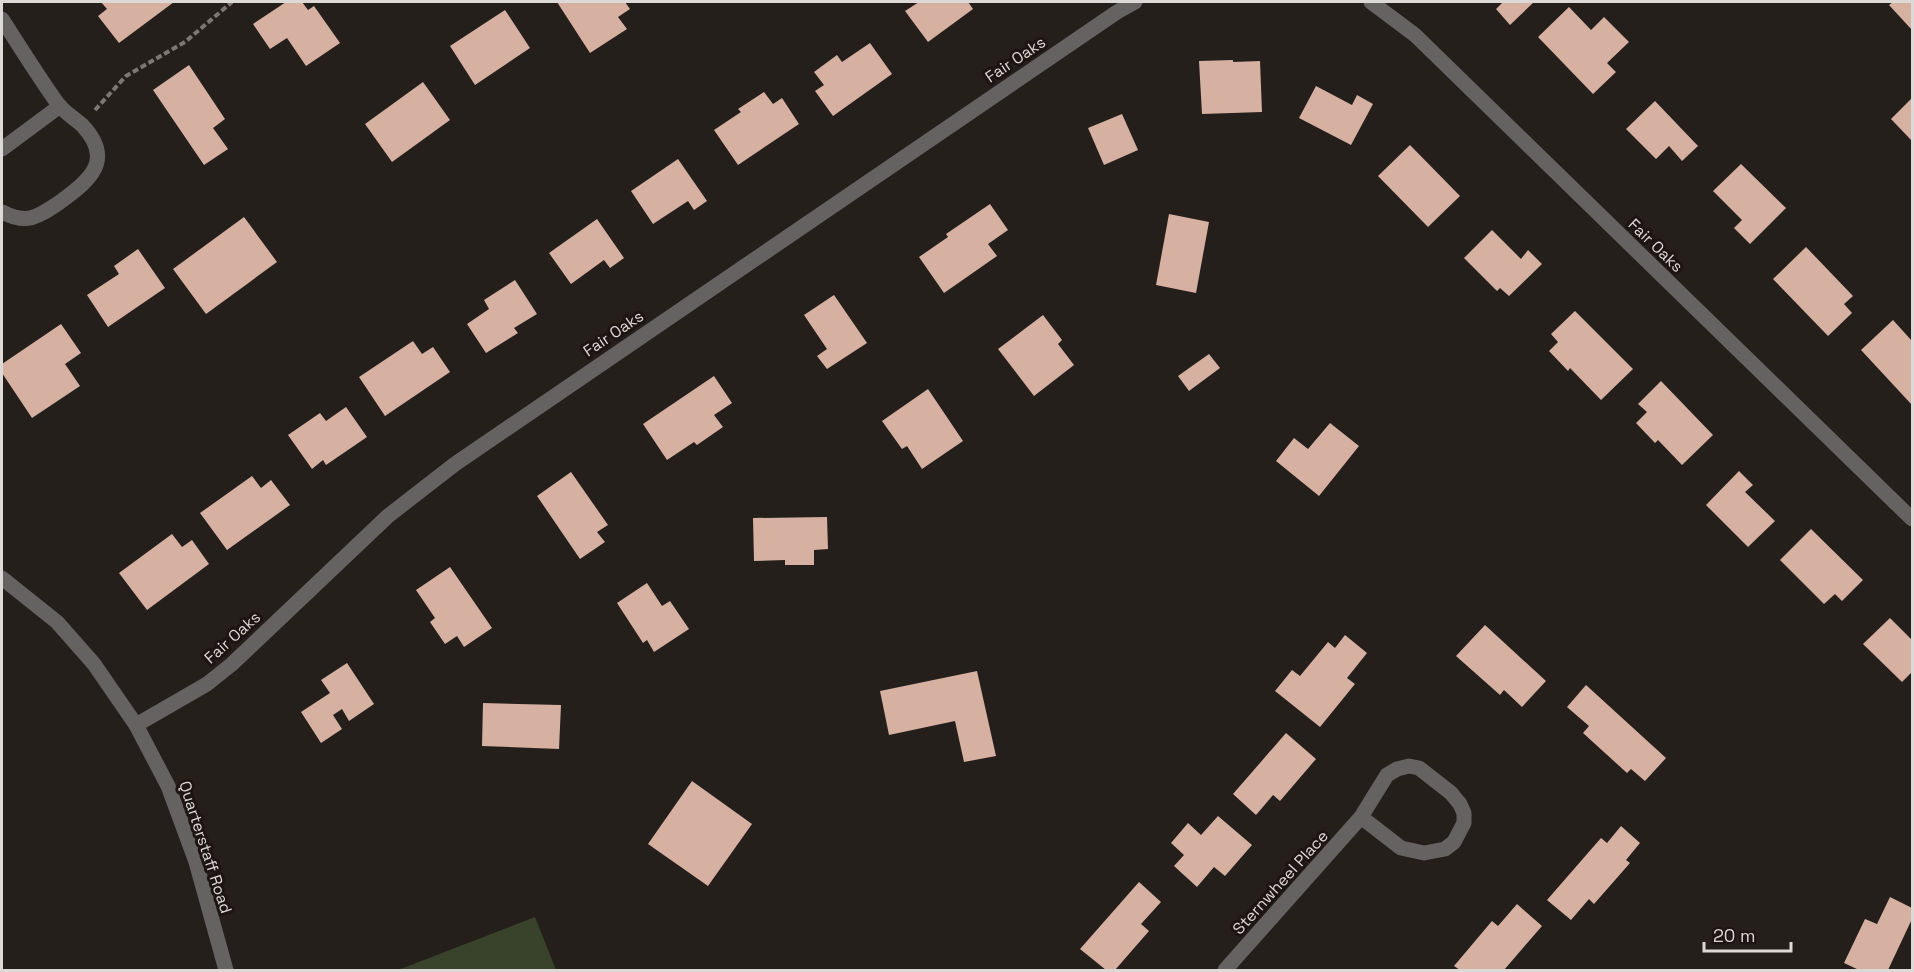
<svg xmlns="http://www.w3.org/2000/svg" width="1914" height="972" font-family="'Space Grotesk',sans-serif">
<style>
.green{fill:#39432b}
.building{fill:#d6b0a1}
.lines{fill:none;stroke-linecap:round;stroke-linejoin:round}
.path{stroke:#7c7774;stroke-width:4;stroke-dasharray:6 3;stroke-linecap:butt}
.minor{stroke:#666261;stroke-width:15}
.labels{text-anchor:middle;stroke-width:6;stroke-linejoin:round;paint-order:stroke}
.street-label{font-size:16px;fill:#ddd9d7;stroke:#1c1513}
</style>
<rect width="100%" height="100%" fill="#251f1c"/>
<polygon class="green" points="535,917 556,970 398,970"/>
<g class="building">
<polygon points="101,2 174,2 119,43 98,16 107,9"/>
<polygon points="286,2 302,2 308,10 314,6 340,43 306,66 287,38 270,49 253,24"/>
<polygon points="557,2 625,2 630,9 618,17 627,29 590,53"/>
<polygon points="919,2 968,2 973,9 928,42 905,11"/>
<polygon points="1501,2 1534,2 1510,25 1496,9 1502,3"/>
<polygon points="1893,2 1912,2 1912,30 1889,5"/>
<polygon points="1569,7 1591,30 1604,17 1629,42 1607,63 1616,72 1593,94 1538,37"/>
<polygon points="505,10 530,48 475,85 450,46"/>
<polygon points="870,43 892,74 833,116 815,91 824,85 814,72 837,55 842,62"/>
<polygon points="1233,60 1233,62 1260,61 1262,112 1202,114 1199,61"/>
<polygon points="189,65 225,119 213,128 228,149 204,165 153,90"/>
<polygon points="423,82 450,120 392,162 365,124"/>
<polygon points="1316,86 1352,105 1357,95 1373,104 1351,145 1299,118"/>
<polygon points="764,92 773,104 782,98 799,124 738,165 714,130 741,112 738,109"/>
<polygon points="1912,98 1912,141 1891,119"/>
<polygon points="1655,101 1698,146 1682,161 1669,146 1656,159 1626,129"/>
<polygon points="1122,114 1138,150 1104,165 1088,128"/>
<polygon points="1410,145 1460,196 1428,227 1378,176"/>
<polygon points="678,159 707,201 694,210 688,201 653,224 631,191"/>
<polygon points="1741,164 1786,208 1750,244 1734,228 1742,220 1713,191"/>
<polygon points="990,204 1008,230 988,244 997,256 944,293 919,257 948,237 946,234"/>
<polygon points="1169,214 1209,222 1196,293 1156,285"/>
<polygon points="244,217 277,262 206,314 173,269"/>
<polygon points="597,219 624,258 610,268 604,260 571,284 549,253"/>
<polygon points="1492,230 1521,259 1528,250 1542,264 1509,296 1500,288 1497,291 1464,258"/>
<polygon points="1806,247 1853,296 1844,304 1852,313 1828,336 1773,279"/>
<polygon points="138,249 165,288 108,327 87,295 119,274 114,266"/>
<polygon points="515,280 537,314 514,328 518,333 486,353 467,324 489,309 484,300"/>
<polygon points="834,295 867,343 827,369 817,356 827,349 804,315"/>
<polygon points="1575,311 1633,369 1601,400 1570,368 1568,371 1549,351 1558,342 1551,334"/>
<polygon points="1043,315 1062,340 1058,344 1074,365 1034,396 998,349"/>
<polygon points="1893,320 1912,341 1912,405 1861,350"/>
<polygon points="61,324 81,353 65,364 80,386 32,418 2,373 2,364"/>
<polygon points="413,341 422,354 433,347 450,372 385,416 359,377"/>
<polygon points="1209,354 1220,368 1189,391 1178,376"/>
<polygon points="714,376 732,403 714,415 723,427 697,445 694,442 667,460 643,424"/>
<polygon points="1661,381 1713,435 1682,465 1658,440 1655,443 1636,423 1647,412 1638,404"/>
<polygon points="928,389 963,441 922,469 907,446 902,449 882,421"/>
<polygon points="346,407 367,437 326,465 323,460 312,469 288,435 320,413 326,421"/>
<polygon points="1330,423 1359,446 1319,496 1276,461 1294,438 1308,449"/>
<polygon points="1739,471 1753,485 1745,492 1775,521 1748,547 1706,505"/>
<polygon points="571,472 608,525 597,532 605,542 580,559 537,496"/>
<polygon points="252,476 261,488 271,480 290,505 227,550 200,513"/>
<polygon points="827,517 828,549 814,550 814,565 785,565 785,560 754,561 753,518"/>
<polygon points="1811,529 1863,580 1842,601 1835,594 1824,604 1780,560"/>
<polygon points="172,534 182,547 192,540 209,564 147,610 119,573"/>
<polygon points="450,567 492,628 464,647 457,636 445,644 430,622 435,618 416,590"/>
<polygon points="647,583 662,606 670,601 689,629 654,652 647,640 643,643 617,603"/>
<polygon points="1890,618 1912,640 1912,672 1902,682 1863,644"/>
<polygon points="1485,625 1546,681 1522,707 1504,690 1500,695 1456,656"/>
<polygon points="1345,635 1367,653 1347,678 1355,684 1320,727 1275,691 1292,670 1300,676 1328,642 1335,648"/>
<polygon points="347,663 374,704 349,721 342,709 333,715 342,729 321,743 301,712 330,693 321,680"/>
<polygon points="977,671 996,756 964,762 955,721 889,735 880,691"/>
<polygon points="1586,685 1666,758 1645,781 1631,769 1627,773 1583,733 1589,726 1567,707"/>
<polygon points="483,703 561,705 559,749 482,746"/>
<polygon points="1286,733 1316,759 1280,801 1273,795 1256,815 1233,794"/>
<polygon points="692,781 752,824 708,886 648,844"/>
<polygon points="1218,816 1252,845 1225,876 1214,867 1197,887 1174,866 1184,855 1171,843 1188,823 1201,835"/>
<polygon points="1621,826 1640,843 1626,860 1630,863 1594,904 1589,899 1571,920 1547,900 1601,838 1607,843"/>
<polygon points="1139,882 1161,902 1141,924 1149,931 1115,970 1106,970 1080,949"/>
<polygon points="1890,897 1912,908 1912,919 1888,970 1859,970 1844,963 1865,919 1877,924"/>
<polygon points="1517,904 1542,926 1504,970 1460,970 1454,966 1492,921 1498,926"/>
</g>
<g class="lines">
<polyline class="path" points="95,110 126,76 185,42 232,2"/>
<g class="minor">
<polyline points="1371,2 1415,35 1912,519"/>
<path d="M2 19C20 47 38 76 58 104 64 112 74 118 82 125 115 160 90 180 60 202 38 217 27 225 2 212"/>
<polyline points="2,149 60,106"/>
<polyline points="2,578 57,622 94,664 136,725 168,786 196,862 226,970"/>
<polyline points="136,725 207,684 232,664 388,516 455,464 1117,12 1135,2"/>
<polyline points="1225,970 1361,817 1387,775 1397,769 1409,766 1419,768 1451,793 1460,804 1464,813 1464,823 1454,842 1445,849 1424,853 1401,848 1361,817"/>
</g>
</g>
<g class="labels">
<g class="street-label">
<text transform="translate(1015 59) rotate(-34)" y="6">Fair Oaks</text>
<text transform="translate(1656 245) rotate(44)" y="6">Fair Oaks</text>
<text transform="translate(613 333) rotate(-34)" y="6">Fair Oaks</text>
<text transform="translate(232 637) rotate(-42)" y="6">Fair Oaks</text>
<text transform="translate(206 847) rotate(72)" y="6">Quarterstaff Road</text>
<text transform="translate(1280 882) rotate(-48)" y="6">Sternwheel Place</text>
</g>
</g>
<rect width="1914" height="972" fill="none" stroke="#ddd9d7" stroke-width="6"/>
<path d="M1704 942v9h87v-9" fill="none" stroke="#ddd9d7" stroke-width="3"/>
<text x="1713" y="942" font-size="18" fill="#ddd9d7" stroke="#1c1513" stroke-width="4.5" paint-order="stroke">20 m</text>
</svg>
